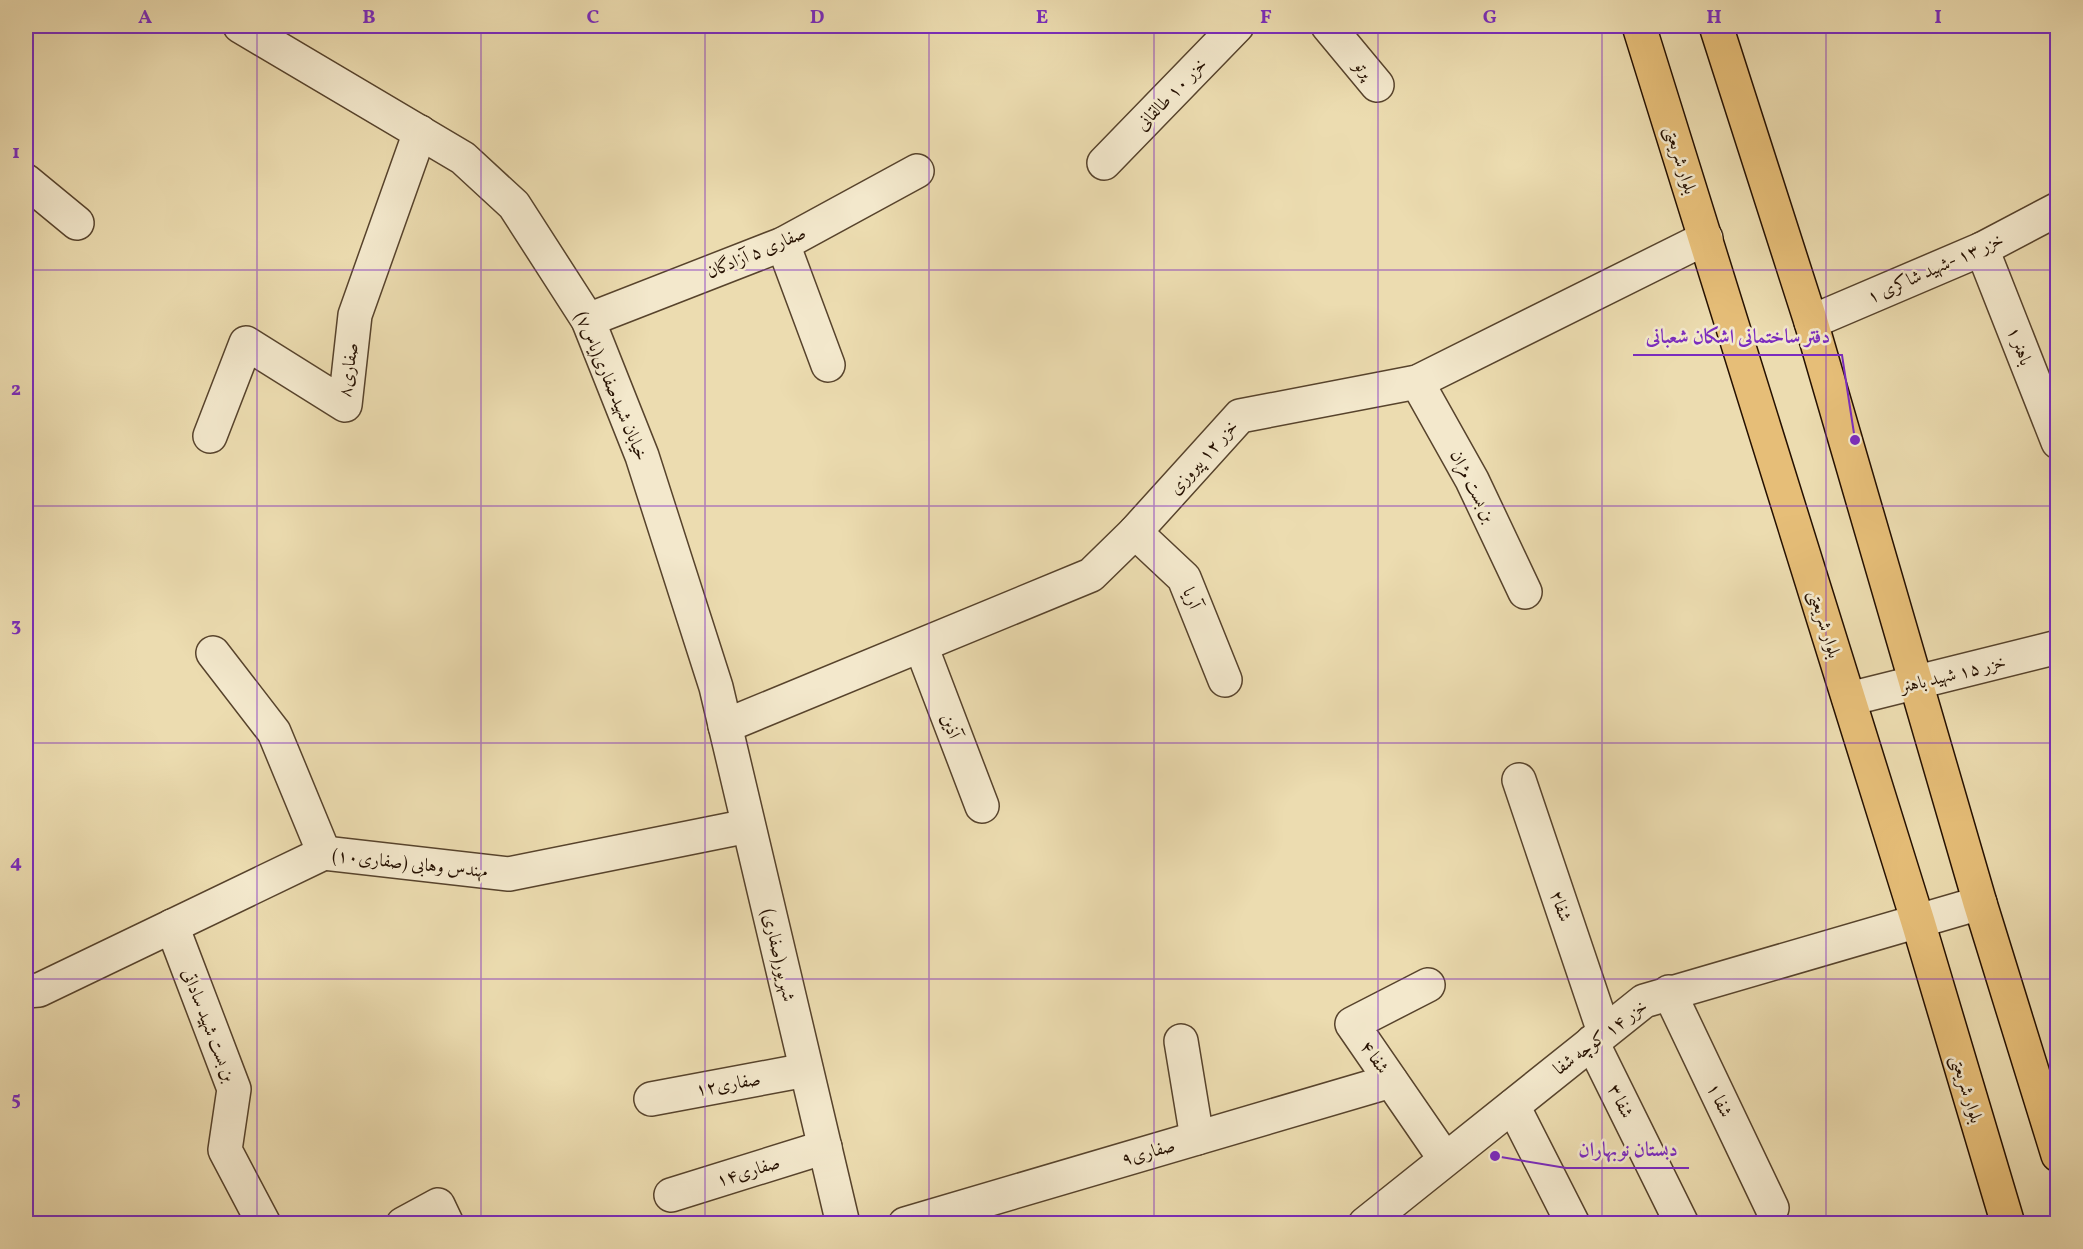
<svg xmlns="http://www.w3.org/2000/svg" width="2083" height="1249" font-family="Vollkorn,Amiri,serif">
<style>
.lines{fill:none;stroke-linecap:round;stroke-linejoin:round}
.minor-casing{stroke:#57432c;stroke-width:36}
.major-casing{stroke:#251000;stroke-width:36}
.minor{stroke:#f3e8cc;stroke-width:33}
.major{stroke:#e6be78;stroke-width:33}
.grid{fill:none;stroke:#7b2cbf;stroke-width:1.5;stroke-opacity:0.55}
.labels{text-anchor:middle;stroke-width:5;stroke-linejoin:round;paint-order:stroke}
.street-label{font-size:18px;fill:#251000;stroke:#f3e8cc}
.leader{fill:none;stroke:#7b2cbf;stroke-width:2}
.callout-dot{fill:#7b2cbf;stroke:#f3e8cc;stroke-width:2}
.callout-label{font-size:20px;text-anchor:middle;font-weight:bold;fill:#7b2cbf;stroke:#f3e8cc;stroke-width:5;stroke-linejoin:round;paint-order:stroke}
.neatline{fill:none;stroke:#7b2cbf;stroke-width:2}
.grid-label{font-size:20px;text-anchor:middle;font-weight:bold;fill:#7b2cbf}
</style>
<rect width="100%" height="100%" fill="#ecdcb0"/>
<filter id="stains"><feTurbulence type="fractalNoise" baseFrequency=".00333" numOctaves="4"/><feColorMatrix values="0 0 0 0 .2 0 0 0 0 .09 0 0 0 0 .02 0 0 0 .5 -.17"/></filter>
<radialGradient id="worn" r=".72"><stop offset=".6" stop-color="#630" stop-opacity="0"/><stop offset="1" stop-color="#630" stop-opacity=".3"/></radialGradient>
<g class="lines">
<defs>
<g id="minor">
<polyline points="240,26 463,158 514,205 588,320 642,456 716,687 843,1224"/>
<polyline points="1328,26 1377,85"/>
<polyline points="1104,163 1237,26"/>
<polyline points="26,181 77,223"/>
<polyline points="783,244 828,365"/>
<polyline points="1982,249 2058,442"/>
<polyline points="588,320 783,244 917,171"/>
<polyline points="1811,322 1982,249 2058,209"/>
<polyline points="1417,382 1472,480 1525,592"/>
<polyline points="210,436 246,343 345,405 355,315 420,132"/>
<polyline points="1135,532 1184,578 1225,680"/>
<polyline points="921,646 982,806"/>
<polyline points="213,653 274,732 324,853"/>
<polyline points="1849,699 2058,647"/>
<polyline points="725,726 1091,575 1135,532 1240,416 1417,382 1706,238"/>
<polyline points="1519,780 1604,1032"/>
<polyline points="172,926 234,1089 225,1150 264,1224"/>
<polyline points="1428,985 1352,1024 1445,1159"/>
<polyline points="26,991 39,990 324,853 509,874 748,826"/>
<polyline points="1669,992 1772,1208"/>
<polyline points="1181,1041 1197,1138"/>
<polyline points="1592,1042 1682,1224"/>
<polyline points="651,1099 806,1070"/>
<polyline points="1513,1106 1573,1224"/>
<polyline points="671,1195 825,1147"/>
<polyline points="403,1224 438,1205 447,1224"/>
<polyline points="905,1224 1391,1081"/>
<polyline points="1365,1224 1644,1001 1980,903"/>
</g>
<g id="major">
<polyline points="1639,26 1918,922 2008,1224"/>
<polyline points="1716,26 1811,322 1980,903 2058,1155"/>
</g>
</defs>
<use href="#minor" class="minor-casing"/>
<use href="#major" class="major-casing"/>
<use href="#minor" class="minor"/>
<use href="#major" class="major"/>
</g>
<path class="grid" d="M257 26V1224M481 26V1224M705 26V1224M929 26V1224M1154 26V1224M1378 26V1224M1602 26V1224M1826 26V1224M26 270H2058M26 506H2058M26 743H2058M26 979H2058"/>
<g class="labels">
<g class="street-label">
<text transform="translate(1364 69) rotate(51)" y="6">پرتو</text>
<text transform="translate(1171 94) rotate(-46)" y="6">خزر ۱۰ طالقانی</text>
<text transform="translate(1681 160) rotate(73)" y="6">بلوار شریعتی</text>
<text transform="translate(756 252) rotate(-23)" y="6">صفاری ۵ آزادگان</text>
<text transform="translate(1935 268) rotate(-24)" y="6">خزر ۱۳ -شهید شاکری ۱</text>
<text transform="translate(2020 346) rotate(69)" y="6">باهنر ۱</text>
<text transform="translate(348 370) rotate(-82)" y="6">صفاری۸</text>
<text transform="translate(612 386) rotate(67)" y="6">خیابان شهیدصفاری(یاس۷)</text>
<text transform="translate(1203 457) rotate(-48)" y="6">خزر ۱۲ پیروزی</text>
<text transform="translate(1473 486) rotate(63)" y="6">بن بست مژان</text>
<text transform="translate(1192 598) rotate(68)" y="6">آریا</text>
<text transform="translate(1825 624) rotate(73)" y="6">بلوار شریعتی</text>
<text transform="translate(1953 674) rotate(-14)" y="6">خزر ۱۵ شهید باهنر</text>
<text transform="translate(951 726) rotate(69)" y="6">آذین</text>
<text transform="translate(410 863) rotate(6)" y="6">مهندس وهابی (صفاری۱۰)</text>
<text transform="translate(1561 906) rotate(71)" y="6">شفا۲</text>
<text transform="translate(779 955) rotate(77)" y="6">شهریور(صفاری)</text>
<text transform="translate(209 1025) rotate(69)" y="6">بن بست شهید ساداتی</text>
<text transform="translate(1600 1037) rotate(-37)" y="6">خزر ۱۴ کوچه شفا</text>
<text transform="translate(1375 1057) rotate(55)" y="6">شفا ۴</text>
<text transform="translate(728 1084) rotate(-10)" y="6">صفاری۱۲</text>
<text transform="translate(1967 1089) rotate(73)" y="6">بلوار شریعتی</text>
<text transform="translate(1720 1100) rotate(65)" y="6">شفا ۱</text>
<text transform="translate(1621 1101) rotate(64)" y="6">شفا ۳</text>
<text transform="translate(1148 1152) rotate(-16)" y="6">صفاری۹</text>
<text transform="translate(748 1171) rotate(-17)" y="6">صفاری۱۴</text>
</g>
</g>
<path class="leader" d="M1855 440L1842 355H1633M1495 1156L1566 1168H1689"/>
<g class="callout-dot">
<circle cx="1855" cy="440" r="6"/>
<circle cx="1495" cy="1156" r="6"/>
</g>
<g class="callout-label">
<text x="1738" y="343">دفتر ساختمانی اشکان شعبانی</text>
<text x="1628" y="1156">دبستان نوبهاران</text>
</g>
<rect width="2083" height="1249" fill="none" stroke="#ecdcb0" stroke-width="66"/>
<rect x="33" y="33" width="2017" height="1183" class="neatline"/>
<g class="grid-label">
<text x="145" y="23">A</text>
<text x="369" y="23">B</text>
<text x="593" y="23">C</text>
<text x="817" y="23">D</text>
<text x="1042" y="23">E</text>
<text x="1266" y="23">F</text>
<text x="1490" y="23">G</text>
<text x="1714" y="23">H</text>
<text x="1938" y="23">I</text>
<text x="16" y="158">1</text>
<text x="16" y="395">2</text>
<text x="16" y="631">3</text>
<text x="16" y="868">4</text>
<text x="16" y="1105">5</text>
</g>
<rect width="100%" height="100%" filter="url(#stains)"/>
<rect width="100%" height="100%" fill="url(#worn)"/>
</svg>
